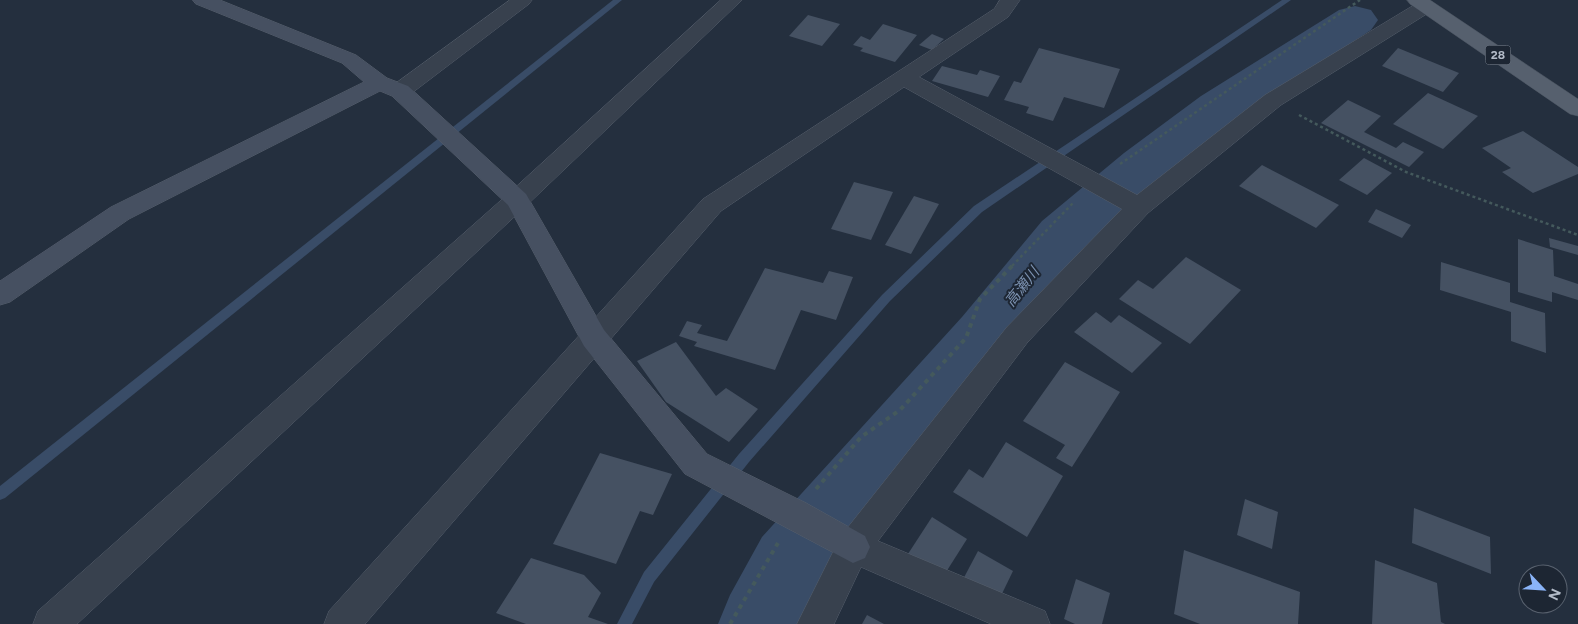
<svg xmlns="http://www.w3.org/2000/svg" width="1578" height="624" font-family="Figtree,'Noto Sans JP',sans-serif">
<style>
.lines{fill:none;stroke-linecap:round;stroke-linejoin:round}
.stream{fill:#394c67;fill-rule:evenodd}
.river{fill:#394c67;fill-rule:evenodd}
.building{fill:#455162}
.street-casing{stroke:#565f6c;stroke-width:1}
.secondary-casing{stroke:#565f6c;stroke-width:1}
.primary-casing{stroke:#414a57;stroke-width:1}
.path-far1{stroke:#44595c;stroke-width:2.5;stroke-dasharray:3 3;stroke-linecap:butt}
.path{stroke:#44595c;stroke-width:4;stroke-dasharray:4.5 4.5;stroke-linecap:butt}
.street{fill:#38414e;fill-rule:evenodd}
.secondary{fill:#465061;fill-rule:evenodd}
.primary{fill:#56606e;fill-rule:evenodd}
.labels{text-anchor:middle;stroke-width:4;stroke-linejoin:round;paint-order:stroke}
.shield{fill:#1d2633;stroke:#878f9c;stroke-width:1}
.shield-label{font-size:12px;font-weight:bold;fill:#b4bcc9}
.water-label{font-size:15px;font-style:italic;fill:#7c92b1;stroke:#1d2633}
</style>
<rect width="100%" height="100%" fill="#242f3e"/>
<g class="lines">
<g class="stream">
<polygon points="613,0 622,0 5,498 0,500 0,486"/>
<polygon points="1282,0 1291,0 982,212 890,301 749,462 654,582 632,624 617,624 644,572 739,454 882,295 974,206"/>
</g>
<polygon class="river" points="1355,6 1371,10 1378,20 1371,30 1237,118 1162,179 1084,251 1008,353 818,591 802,624 718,624 730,595 762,537 962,317 1042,221 1124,153 1201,96 1339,10"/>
</g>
<g class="building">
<polygon points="808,15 840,24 822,46 789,36"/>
<polygon points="883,24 917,35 895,62 860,51 863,48 853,45 861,36 870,40"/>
<polygon points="932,34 944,39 932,50 919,45"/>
<polygon points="1039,48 1120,69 1104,108 1064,97 1053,121 1026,113 1029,107 1004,100 1014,81 1021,83"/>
<polygon points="1398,48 1459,73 1443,92 1382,66"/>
<polygon points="942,66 977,75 980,70 1000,76 988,97 932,81"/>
<polygon points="1428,93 1478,116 1443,149 1393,124"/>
<polygon points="1348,100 1381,116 1364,132 1396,148 1403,142 1424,152 1409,167 1321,123"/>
<polygon points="1523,131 1578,167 1578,174 1533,193 1502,172 1511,168 1482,148"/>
<polygon points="1364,158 1392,173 1367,195 1339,180"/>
<polygon points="1262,165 1339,205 1316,228 1239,186"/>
<polygon points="854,182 893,192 871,240 831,229"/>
<polygon points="914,196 939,204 911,254 885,245"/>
<polygon points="1376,209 1411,225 1402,238 1368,222"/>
<polygon points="1549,238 1578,246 1578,255 1550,247"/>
<polygon points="1518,239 1553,250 1554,276 1578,284 1578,300 1552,292 1552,302 1518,292"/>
<polygon points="1186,257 1241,290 1190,344 1119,299 1138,280 1153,289"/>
<polygon points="1441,262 1510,283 1510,302 1545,313 1546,353 1511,341 1511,312 1440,290"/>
<polygon points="765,268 823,283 829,271 853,277 836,320 801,310 775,370 694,346 697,342 679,336 687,321 702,325 697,333 727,341"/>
<polygon points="1096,312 1111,323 1119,315 1162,343 1132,373 1074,332"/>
<polygon points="676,342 716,396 726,388 758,409 729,442 666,402 637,361"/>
<polygon points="1065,362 1120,392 1072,467 1056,458 1065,445 1023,421"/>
<polygon points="1006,442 1063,476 1027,537 953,492 969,469 983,478"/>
<polygon points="600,453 672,474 653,515 640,511 616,564 553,544"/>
<polygon points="1245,499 1278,512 1272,549 1237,535"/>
<polygon points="1414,508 1490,537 1491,574 1412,543"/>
<polygon points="932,517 967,539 941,580 906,557"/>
<polygon points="1184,550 1300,592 1298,624 1200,624 1174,614"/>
<polygon points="978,551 1013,571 996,606 960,585"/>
<polygon points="531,558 584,575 601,593 588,617 608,624 526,624 496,613"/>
<polygon points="1375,560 1437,583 1441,622 1445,624 1372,624"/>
<polygon points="1076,579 1110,593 1102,624 1075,624 1064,619"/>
<polygon points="867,615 884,624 862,624"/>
</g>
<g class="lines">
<defs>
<g id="street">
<polygon points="510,0 532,0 529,4 408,96 400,98 392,96 389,91 392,86"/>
<polygon points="721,0 742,0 526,206 77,624 33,624 38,611 508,194"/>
<polygon points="1000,0 1020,0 1008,17 919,77 1137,195 1265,95 1419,2 1426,0 1433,2 1436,6 1433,10 1281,105 1148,213 1027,343 878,541 1045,611 1050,624 991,624 861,567 834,624 797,624 841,536 1007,327 1122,209 904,87 721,211 365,624 324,624 329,611 703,199 994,9"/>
</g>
<polygon id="secondary" points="193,0 220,0 356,55 387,78 408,86 526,194 604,330 707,454 806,503 865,536 870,547 865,558 853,563 685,474 584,346 508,205 392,96 380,91 129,219 10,302 0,305 0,281 111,207 364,82 342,63 196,4"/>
<polygon id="primary" points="1407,0 1430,0 1578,99 1578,116 1570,114 1410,4"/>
</defs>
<use href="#street" class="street-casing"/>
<use href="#secondary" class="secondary-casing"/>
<use href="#primary" class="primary-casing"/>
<g class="path-far1">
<polyline points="1299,115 1406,172 1578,235"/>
<polyline points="1120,164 1360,0"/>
<polyline points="1012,266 1073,203"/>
</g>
<g class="path">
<polyline points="816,489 861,437 900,410 966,338 980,299 1013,265"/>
<polyline points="730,624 778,543"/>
</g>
<use href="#street" class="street"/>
<use href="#secondary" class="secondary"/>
<use href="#primary" class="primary"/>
</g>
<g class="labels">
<rect class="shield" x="1485.5" y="45.5" width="25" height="19" rx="4"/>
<g class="shield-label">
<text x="1498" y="59">28</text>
</g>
<g class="water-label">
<text transform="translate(1022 287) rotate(-52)" y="5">高瀬川</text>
</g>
</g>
<g transform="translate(1543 589) rotate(115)"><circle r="24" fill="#1d2633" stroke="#59626f"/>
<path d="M0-4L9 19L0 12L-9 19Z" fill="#8ab4f8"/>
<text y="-8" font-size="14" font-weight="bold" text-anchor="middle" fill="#b4bcc9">N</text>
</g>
</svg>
